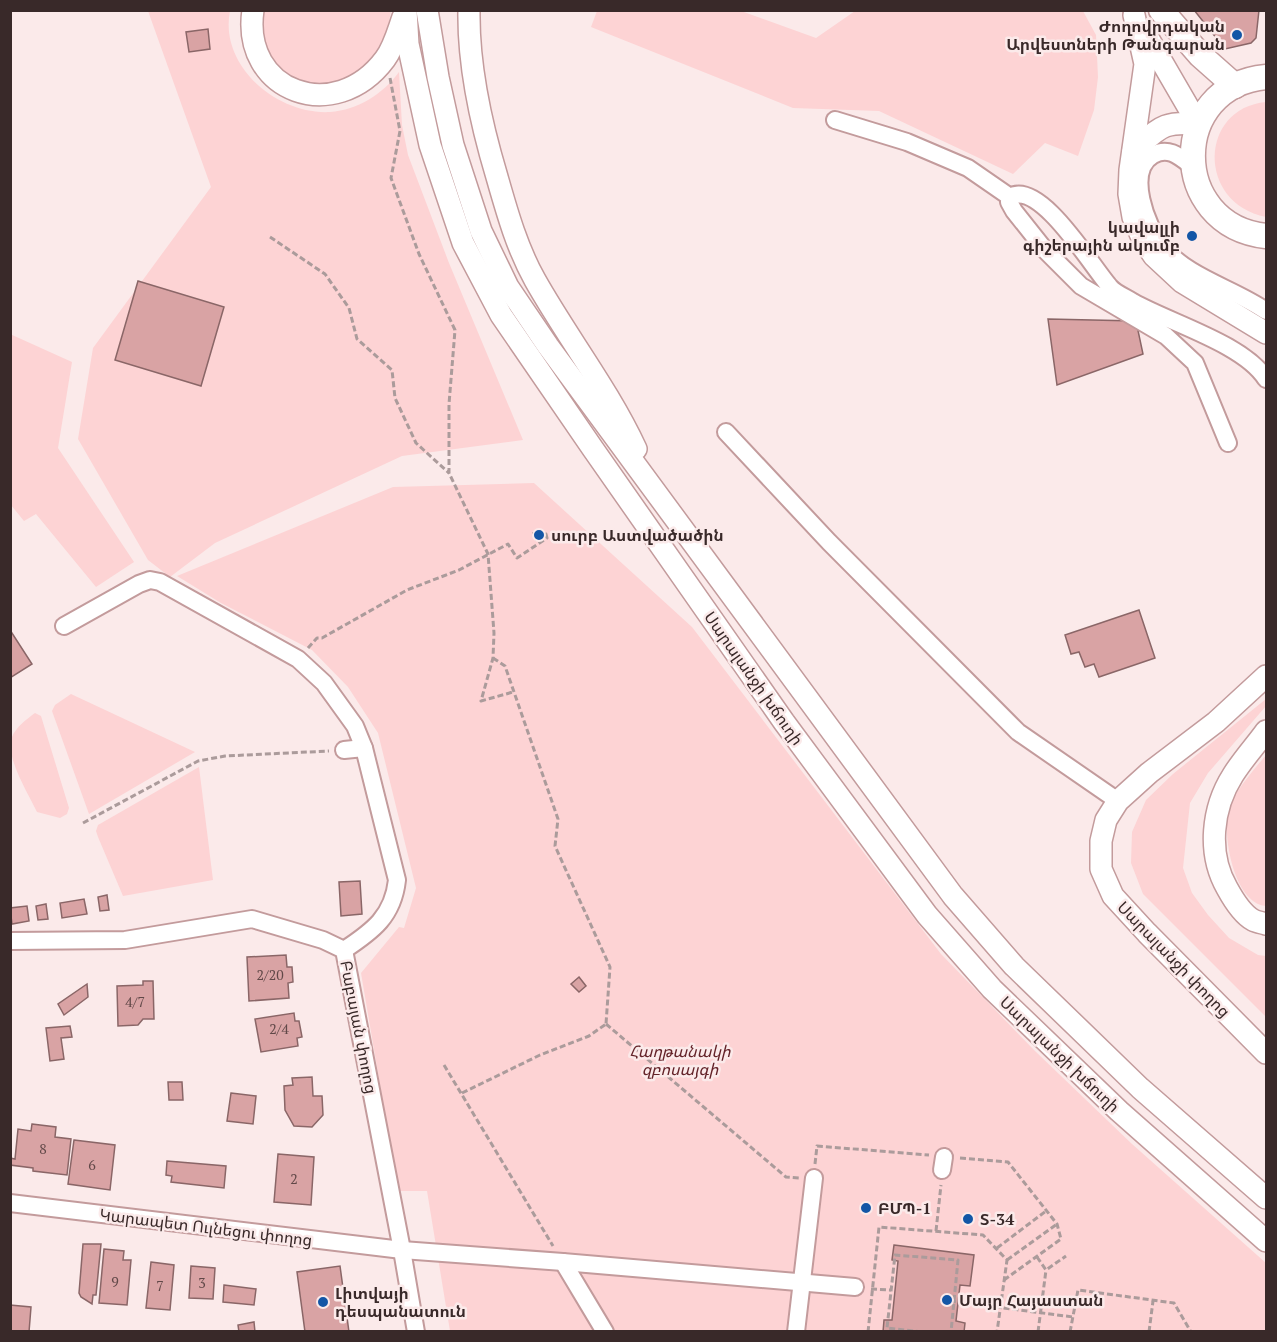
<svg xmlns="http://www.w3.org/2000/svg" width="1277" height="1342" font-family="'PT Serif','Noto Sans Armenian',serif">
<style>
.green{fill:#fdd3d4}
.building{fill:#d9a3a4;stroke:#8a6667;stroke-width:1.5}
.lines{fill:none;stroke-linecap:round;stroke-linejoin:round}
.minor-casing{stroke:#c39b9c;stroke-width:20}
.major-casing{stroke:#c39b9c;stroke-width:24}
.highway-casing{stroke:#c39b9c;stroke-width:27}
.path{stroke:#ab9b9b;stroke-width:3;stroke-dasharray:6 3;stroke-linecap:butt}
.minor{stroke:#fff;stroke-width:16}
.major{stroke:#fff;stroke-width:21}
.highway{stroke:#fff;stroke-width:24}
.poi-dot{fill:#1356a6;stroke:#fbeaea;stroke-width:2}
.labels{text-anchor:middle;stroke-width:5;stroke-linejoin:round;paint-order:stroke}
.number-label{font-size:14px;fill:#614848}
.poi-label{font-size:16px;font-weight:bold;fill:#392929;stroke:#fbeaea;text-anchor:start}
.street-label{font-size:16px;fill:#392929;stroke:#fbeaea}
.park-label{font-size:16px;font-style:italic;fill:#642329;stroke:#fbeaea}
</style>
<rect width="100%" height="100%" fill="#fbeaea"/>
<g class="green">
<path d="M148 11H230C219 66 277 115 330 112 358 110 383 94 399 72L402 125 408 155 449 263 523 440 402 456 215 543 170 577 148 560 78 439 93 348 211 187Z"/>
<polygon points="261,11 391,11 385,43 361,75 323,86 303,82 293,78 278,66 271,58 260,29"/>
<polygon points="597,11 741,11 816,38 855,11 1083,11 1096,35 1098,77 1094,110 1078,156 1045,143 1013,174 879,111 793,108 591,27"/>
<path d="M1266 102V217C1196 203 1199 108 1266 102Z"/>
<polygon points="10,334 72,362 58,448 134,562 96,587 36,514 24,521 11,505"/>
<polygon points="534,483 692,627 941,954 1035,1051 1132,1144 1266,1263 1266,1331 450,1331 427,1191 398,1191 361,973 399,927 404,928 416,888 378,733 348,687 312,650 221,603 177,576 393,487"/>
<polygon points="71,694 195,752 89,814 52,711 55,705"/>
<polygon points="1266,699 1266,706 1208,773 1190,803 1183,868 1192,893 1208,915 1229,938 1258,955 1266,956 1266,1017 1143,894 1131,863 1132,832 1146,800 1173,774"/>
<path d="M35 713 41 716 69 808 67 814 60 818 37 812C29 795 4 755 12 737 16 727 27 719 35 713Z"/>
<path d="M1266 755V906C1234 904 1221 833 1229 807 1234 793 1256 767 1266 755Z"/>
<polygon points="199,767 213,880 123,896 98,837 96,831 98,825"/>
</g>
<g class="building">
<polygon points="1194,10 1259,10 1256,38 1251,43 1225,49"/>
<polygon points="208,29 210,49 189,52 186,32"/>
<polygon points="138,281 224,307 201,386 115,360"/>
<polygon points="1048,319 1136,321 1143,354 1057,385"/>
<polygon points="541,530 545,537 536,540 533,533"/>
<polygon points="1139,610 1155,658 1099,677 1094,664 1085,667 1079,652 1071,654 1065,635"/>
<polygon points="10,630 32,664 10,678"/>
<polygon points="360,881 362,914 341,916 339,882"/>
<polygon points="107,895 109,910 100,911 98,897"/>
<polygon points="84,899 87,914 62,918 60,903"/>
<polygon points="46,904 48,919 38,920 36,906"/>
<polygon points="27,906 29,921 12,924 10,908"/>
<polygon points="286,955 287,967 292,967 293,982 288,983 289,998 249,1001 247,957"/>
<polygon points="579,977 586,986 579,992 571,984"/>
<polygon points="143,981 153,981 154,1019 143,1019 138,1025 118,1026 117,986 143,985"/>
<polygon points="87,984 88,997 64,1015 58,1004"/>
<polygon points="294,1013 295,1021 299,1021 302,1037 297,1038 298,1046 261,1052 255,1019"/>
<polygon points="70,1026 72,1037 61,1038 64,1059 50,1061 46,1028"/>
<polygon points="312,1077 313,1096 322,1096 323,1115 312,1127 294,1126 285,1110 284,1086 293,1085 292,1078"/>
<polygon points="168,1082 182,1082 183,1100 169,1100"/>
<polygon points="231,1093 256,1096 253,1124 227,1121"/>
<polygon points="32,1124 56,1127 55,1137 71,1139 67,1175 33,1171 33,1168 10,1165 10,1158 15,1159 18,1129 31,1131"/>
<polygon points="74,1140 115,1145 110,1190 68,1184"/>
<polygon points="278,1154 314,1157 311,1205 274,1202"/>
<polygon points="167,1161 226,1166 224,1188 171,1182 172,1176 166,1175"/>
<polygon points="83,1244 101,1244 96,1295 93,1295 92,1304 81,1297 79,1293"/>
<polygon points="894,1245 974,1255 970,1286 960,1285 956,1321 965,1323 964,1332 883,1332 884,1320 892,1320 898,1261 892,1260"/>
<polygon points="104,1249 124,1251 123,1260 131,1260 127,1305 99,1303"/>
<polygon points="151,1262 174,1265 170,1310 146,1308"/>
<polygon points="191,1266 215,1268 213,1299 189,1298"/>
<polygon points="340,1266 349,1332 305,1332 297,1272"/>
<polygon points="224,1285 256,1289 254,1305 223,1302"/>
<polygon points="10,1305 31,1307 29,1332 10,1332"/>
<polygon points="254,1322 255,1332 239,1332 238,1325"/>
</g>
<g class="lines">
<defs>
<g id="minor">
<polyline points="835,120 907,142 968,168 1010,197"/>
<path d="M1193 167C1180 157 1169 146 1153 155 1125 171 1147 227 1162 246 1188 278 1233 288 1266 311"/>
<polyline points="726,432 829,542 1018,732 1118,801"/>
<path d="M1228 443 1195 363 1166 336 1081 286 1045 250 1014 211 1009 202 1010 197C1040 179 1092 267 1110 287 1115 293 1125 297 1133 302 1170 323 1244 344 1266 379"/>
<path d="M64 626 139 584 150 580 160 582 298 659 324 683 355 726 364 748 397 880C393 916 373 931 344 950"/>
<polyline points="344,750 364,748"/>
<polyline points="10,941 125,940 252,919 323,940 344,950 402,1250 416,1332"/>
<polyline points="942,1170 944,1157"/>
<polyline points="10,1203 402,1250 563,1262 855,1287"/>
<polyline points="563,1262 605,1332"/>
<polyline points="796,1332 814,1178"/>
</g>
<g id="major">
<path d="M253 10C241 92 335 126 385 59 394 47 398 31 403 17"/>
<polyline points="406,10 408,44 430,145 463,243 501,315 593,449 784,722 927,915 992,989 1119,1111 1266,1241"/>
<polyline points="427,10 438,77 453,145 481,231 508,287 548,346 953,896 1014,966 1140,1088 1266,1198"/>
<path d="M469 10C468 66 481 124 497 177 507 212 517 248 535 280 567 337 608 389 636 449"/>
<polyline points="1134,15 1145,64 1130,170 1129,194 1133,217 1143,240 1154,256 1182,282 1266,333"/>
<polyline points="1144,31 1198,124"/>
<path d="M1133 151C1160 128 1161 121 1198 124"/>
<polyline points="1266,676 1216,722 1149,773 1118,801 1106,820 1101,841 1101,869 1113,896 1147,933 1266,1053"/>
<path d="M1266 731C1256 745 1243 759 1233 775 1212 808 1207 853 1227 888 1233 899 1242 914 1253 920 1257 922 1263 923 1266 924"/>
</g>
<g id="highway">
<polyline points="1161,10 1200,55 1235,86"/>
<path d="M1266 77C1169 86 1168 225 1266 236"/>
</g>
</defs>
<use href="#minor" class="minor-casing"/>
<use href="#major" class="major-casing"/>
<use href="#highway" class="highway-casing"/>
<g class="path">
<polyline points="390,78 400,131 391,178 419,254 455,330 449,404 449,473 488,554 494,633 493,658 481,701 513,692"/>
<polyline points="270,237 325,274 349,308 357,339 392,370 395,398 416,443 449,473"/>
<polyline points="308,648 317,638 322,638 407,590 459,570 508,544 517,558 547,538 546,534 543,533"/>
<polyline points="493,658 505,666 558,819 555,846 610,967 606,1024"/>
<polyline points="83,823 198,761 225,756 329,751"/>
<polyline points="606,1024 786,1177 800,1178"/>
<polyline points="444,1065 553,1246"/>
<polyline points="462,1093 540,1055 589,1036 606,1024"/>
<polyline points="960,1158 1008,1162 1057,1224 1061,1239 1004,1280"/>
<polyline points="815,1164 817,1146 929,1155"/>
<polyline points="936,1231 941,1185"/>
<polyline points="997,1248 1046,1211"/>
<polyline points="1037,1257 1046,1270 1066,1256"/>
<polyline points="1007,1260 1057,1224"/>
<polyline points="871,1289 891,1290"/>
<polyline points="950,1301 1073,1317"/>
<polyline points="868,1332 879,1227 983,1235 1007,1260 997,1332"/>
<polyline points="922,1332 887,1328 895,1255 958,1260 951,1332"/>
<polyline points="1038,1332 1046,1270"/>
<polyline points="1070,1332 1078,1290 1174,1303 1191,1332"/>
<polyline points="1149,1332 1153,1301"/>
</g>
<use href="#minor" class="minor"/>
<use href="#major" class="major"/>
<use href="#highway" class="highway"/>
</g>
<g class="poi-dot">
<circle cx="1237" cy="35" r="6"/>
<circle cx="1192" cy="236" r="6"/>
<circle cx="539" cy="535" r="6"/>
<circle cx="866" cy="1208" r="6"/>
<circle cx="968" cy="1219" r="6"/>
<circle cx="947" cy="1300" r="6"/>
<circle cx="323" cy="1302" r="6"/>
</g>
<g class="labels">
<g class="number-label">
<text x="270" y="980">2/20</text>
<text x="135" y="1007">4/7</text>
<text x="279" y="1034">2/4</text>
<text x="43" y="1154">8</text>
<text x="92" y="1170">6</text>
<text x="294" y="1184">2</text>
<text x="115" y="1287">9</text>
<text x="202" y="1288">3</text>
<text x="160" y="1291">7</text>
</g>
<g class="poi-label">
<text x="1225" y="32" text-anchor="end">Ժողովրդական<tspan x="1225" dy="18">Արվեստների Թանգարան</tspan></text>
<text x="1180" y="233" text-anchor="end">կավալլի<tspan x="1180" dy="18">գիշերային ակումբ</tspan></text>
<text x="551" y="541">սուրբ Աստվածածին</text>
<text x="878" y="1214">ԲՄՊ-1</text>
<text x="980" y="1225">Տ-34</text>
<text x="335" y="1299">Լիտվայի<tspan x="335" dy="18">դեսպանատուն</tspan></text>
<text x="959" y="1306">Մայր Հայաստան</text>
</g>
<g class="street-label">
<text transform="translate(754 678) rotate(55)" y="6">Սարալանջի խճուղի</text>
<text transform="translate(1174 959) rotate(46)" y="6">Սարալանջի փողոց</text>
<text transform="translate(359 1027) rotate(79)" y="6">Բաբայան փողոց</text>
<text transform="translate(1060 1054) rotate(44)" y="6">Սարալանջի խճուղի</text>
<text transform="translate(206 1227) rotate(7)" y="6">Կարապետ Ուլնեցու փողոց</text>
</g>
<g class="park-label">
<text x="680" y="1057">Հաղթանակի<tspan x="680" dy="18">զբոսայգի</tspan></text>
</g>
</g>
<rect width="1277" height="1342" fill="none" stroke="#392929" stroke-width="24"/>
</svg>
